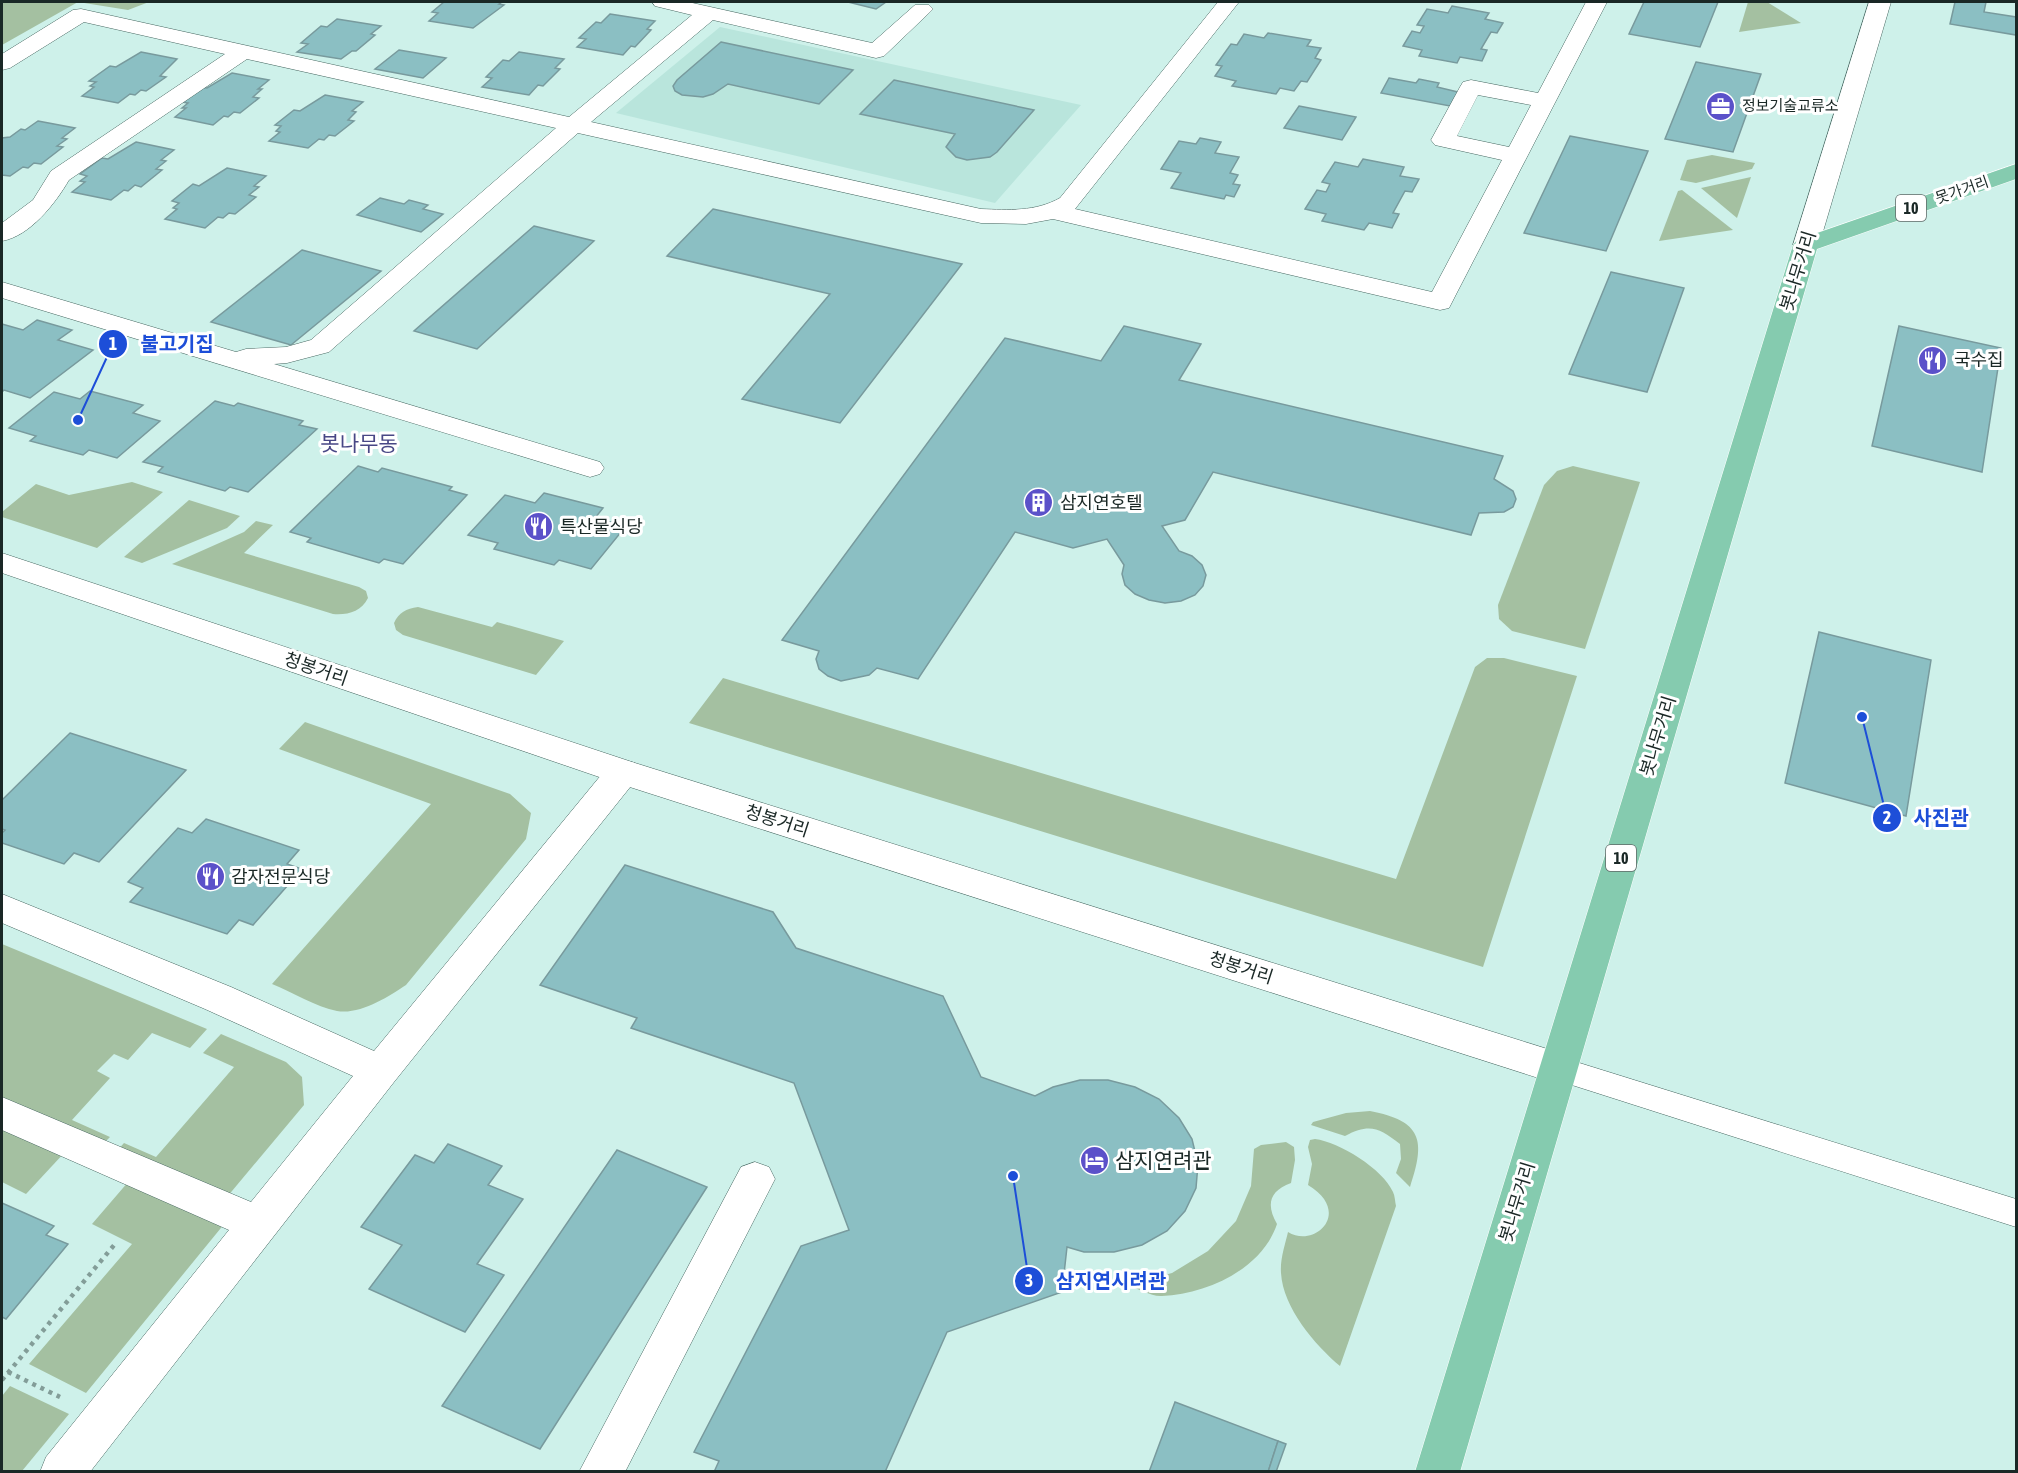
<svg xmlns="http://www.w3.org/2000/svg" width="2018" height="1473" font-family="'Asap Condensed','Noto Sans KR',sans-serif">
<style>
.built{fill:#b9e5dc}
.green{fill:#a4c0a1}
.building{fill:#8bbfc3;stroke:#789a9d;stroke-width:1.5}
.lines{fill:none;stroke-linecap:round;stroke-linejoin:round}
.service-casing{stroke:#486862;stroke-width:1}
.minor-casing{stroke:#486862;stroke-width:1}
.tertiary-casing{stroke:#486862;stroke-width:1}
.secondary-casing{stroke:#486862;stroke-width:1}
.primary-casing{stroke:#fff;stroke-width:1}
.path{stroke:#839d98;stroke-width:4.5;stroke-dasharray:4 5;stroke-linecap:butt}
.service{fill:#fff;fill-rule:evenodd}
.minor{fill:#fff;fill-rule:evenodd}
.tertiary{fill:#fff;fill-rule:evenodd}
.secondary{fill:#fff;fill-rule:evenodd}
.primary{fill:#85cbaf;fill-rule:evenodd}
.labels{text-anchor:middle;stroke-width:6;stroke-linejoin:round;paint-order:stroke}
.far-poi-label{font-size:15px;fill:#1a2826;stroke:#fff;text-anchor:start}
.far-street-label{font-size:15px;fill:#1a2826;stroke:#fff}
.shield{fill:#fff;stroke:#5f6867;stroke-width:1.5}
.shield-label{font-size:16px;font-weight:bold;fill:#1a2826}
.street-label{font-size:18px;fill:#1a2826;stroke:#fff}
.poi-label{font-size:18px;fill:#1a2826;stroke:#fff;text-anchor:start}
.quarter-label{font-size:21px;fill:#484785;stroke:#fff}
.near-poi-label{font-size:21px;fill:#1a2826;stroke:#fff;text-anchor:start}
.leader{fill:none;stroke:#1d4ed8;stroke-width:2}
.callout-dot{fill:#1d4ed8;stroke:#fff;stroke-width:2}
.mark-label{font-size:18px;text-anchor:middle;font-weight:bold;fill:#fff}
.callout-label{font-size:20px;text-anchor:middle;font-weight:bold;fill:#1d4ed8;stroke:#fff;stroke-width:6;stroke-linejoin:round;paint-order:stroke}
</style>
<rect width="100%" height="100%" fill="#cef1ea"/>
<polygon class="built" points="720,27 1081,105 995,203 616,113"/>
<g class="green">
<polygon points="2,2 149,2 128,10 78,2 2,45"/>
<polygon points="1748,2 1767,2 1801,23 1739,32"/>
<polygon points="1712,155 1755,163 1752,169 1696,183 1680,180 1687,160"/>
<polygon points="1751,177 1737,218 1701,188"/>
<polygon points="1682,190 1733,230 1659,241 1678,191"/>
<polygon points="1573,466 1640,482 1585,649 1512,631 1499,619 1498,605 1544,485 1557,471"/>
<polygon points="132,482 163,492 97,548 2,517 2,512 36,484 69,495"/>
<polygon points="189,500 240,516 227,528 142,563 124,557"/>
<path d="M256 521 273 525 244 553 359 587 366 591 368 598C361 612 348 615 333 614L172 564 244 532Z"/>
<path d="M418 607 492 627 497 622 564 641 536 675 403 635 396 630 394 623C399 612 406 609 418 607Z"/>
<polygon points="1487,658 1504,658 1577,676 1483,967 689,723 723,678 1396,879 1475,667"/>
<path d="M305 722 510 794 531 813 526 839 406 985C388 997 360 1015 337 1011 316 1007 292 992 272 984L431 804 279 749Z"/>
<polygon points="2,944 207,1029 190,1048 152,1033 128,1060 114,1054 97,1071 110,1078 72,1120 110,1137 99,1148 2,1105"/>
<polygon points="221,1034 286,1062 302,1077 304,1105 222,1203 113,1155 124,1143 156,1157 234,1067 203,1053"/>
<path d="M1370 1111C1422 1121 1426 1140 1410 1187L1396 1173 1401 1159 1400 1144C1379 1128 1370 1123 1345 1136L1311 1125 1313 1122 1346 1113Z"/>
<polygon points="2,1123 65,1152 26,1194 2,1182"/>
<path d="M1315 1139C1339 1142 1383 1169 1393 1192 1395 1196 1395 1202 1396 1206L1340 1366C1315 1345 1283 1308 1281 1273 1280 1259 1285 1245 1288 1232 1315 1249 1353 1212 1308 1185L1312 1164 1308 1147 1310 1140Z"/>
<path d="M1286 1142 1294 1147 1295 1160 1291 1183C1269 1191 1266 1205 1277 1224 1262 1269 1207 1294 1162 1296 1152 1297 1137 1288 1127 1285L1172 1273 1208 1251 1236 1221 1251 1186 1254 1149 1261 1145Z"/>
<polygon points="129,1181 225,1223 86,1393 29,1364 132,1244 92,1224"/>
<polygon points="10,1386 69,1414 22,1471 2,1471 2,1396"/>
</g>
<g class="building">
<polygon points="444,2 502,2 499,4 504,5 473,28 429,21 438,13 432,12"/>
<polygon points="848,2 886,2 876,9"/>
<polygon points="1644,2 1718,2 1700,47 1629,34"/>
<polygon points="1955,2 1986,2 1984,12 2016,17 2016,35 1950,24"/>
<polygon points="1452,6 1489,13 1485,19 1503,23 1497,33 1491,32 1481,49 1487,50 1482,61 1460,57 1457,63 1419,56 1422,50 1403,46 1412,31 1420,33 1424,26 1417,25 1427,9 1448,13"/>
<polygon points="610,14 655,21 647,29 651,30 635,47 631,46 623,55 577,47 586,39 579,38 596,22 601,23"/>
<polygon points="337,19 381,26 371,34 375,35 356,51 352,51 341,59 297,52 308,44 301,43 321,26 327,27"/>
<polygon points="1268,33 1311,40 1307,46 1321,48 1315,58 1321,60 1307,82 1301,81 1294,91 1280,88 1276,94 1232,86 1236,81 1215,76 1222,66 1216,65 1231,44 1237,45 1244,34 1264,38"/>
<polygon points="721,42 853,70 819,104 728,84 713,94 703,97 682,95 675,91 673,86 677,80"/>
<polygon points="399,50 446,58 423,78 375,69"/>
<polygon points="141,52 177,59 160,76 166,77 146,91 141,90 135,95 130,94 118,103 82,96 94,87 90,86 96,82 89,81 110,66 116,67"/>
<polygon points="519,52 564,59 555,68 560,69 543,86 538,85 529,95 482,87 492,78 486,77 503,60 509,61"/>
<polygon points="1696,62 1761,74 1733,152 1665,139"/>
<polygon points="232,73 269,80 258,89 262,89 253,97 259,98 240,113 234,112 228,117 224,116 213,125 175,117 186,108 182,108 188,103 182,102 201,87 207,88"/>
<polygon points="1389,78 1416,83 1419,79 1439,83 1437,87 1458,92 1450,106 1381,93"/>
<polygon points="894,80 1034,110 997,152 990,157 967,160 956,157 946,147 955,134 860,114"/>
<polygon points="325,95 363,102 352,111 356,112 348,120 354,121 335,136 329,135 324,140 319,139 308,148 269,141 280,132 276,131 281,126 275,125 294,110 300,111"/>
<polygon points="1299,106 1356,117 1342,140 1284,128"/>
<polygon points="38,121 75,128 62,138 67,139 57,146 63,147 41,164 34,163 28,168 23,167 10,176 2,175 2,138 10,137 21,129 25,130"/>
<polygon points="1570,136 1648,151 1606,251 1524,233"/>
<polygon points="1200,138 1221,142 1215,153 1239,157 1230,173 1238,175 1233,184 1240,185 1234,197 1226,195 1224,199 1171,188 1181,173 1161,169 1179,141 1196,144"/>
<polygon points="136,142 174,150 161,160 166,161 156,169 162,170 141,187 135,185 128,191 124,190 111,200 72,192 85,182 80,181 87,176 80,174 102,158 108,159"/>
<polygon points="1363,159 1404,167 1400,176 1419,179 1412,192 1405,191 1393,213 1399,214 1392,228 1369,223 1364,230 1322,221 1326,214 1305,209 1317,190 1326,192 1330,184 1322,182 1335,162 1358,167"/>
<polygon points="227,168 266,176 254,186 259,187 249,195 256,197 235,214 229,213 223,218 218,217 205,228 165,219 177,209 173,208 179,203 172,201 193,184 199,186"/>
<polygon points="380,198 404,204 409,200 428,205 423,209 443,214 421,232 357,215"/>
<polygon points="713,209 962,264 840,423 742,399 830,294 667,256"/>
<polygon points="534,226 594,241 477,349 414,331"/>
<polygon points="302,250 381,271 291,345 211,322"/>
<polygon points="1611,272 1684,288 1647,392 1569,374"/>
<polygon points="37,320 72,330 58,340 93,350 30,398 4,390 2,392 2,324 23,330"/>
<polygon points="1124,326 1201,344 1179,380 1503,456 1494,479 1513,491 1516,499 1513,507 1504,512 1479,513 1471,535 1213,472 1185,520 1162,526 1179,551 1192,556 1202,565 1206,575 1203,586 1195,595 1181,601 1165,603 1149,600 1135,594 1125,585 1122,574 1124,565 1107,539 1073,548 1015,532 918,679 877,668 869,675 841,681 828,676 819,669 816,659 819,651 782,640 1005,338 1101,361"/>
<polygon points="1899,326 2001,348 1982,472 1872,446"/>
<polygon points="90,391 143,405 133,413 160,421 117,458 89,450 83,455 30,441 36,436 9,428 54,392 80,399"/>
<polygon points="215,401 234,406 238,403 303,421 299,425 317,429 248,492 230,487 225,491 158,472 163,467 143,462"/>
<polygon points="358,466 378,472 382,468 452,487 449,490 467,495 403,564 384,559 379,563 307,542 311,538 290,532"/>
<polygon points="544,493 603,508 595,518 626,526 591,569 559,560 554,565 494,549 498,543 468,535 505,495 535,503"/>
<polygon points="1819,632 1931,660 1906,816 1785,783"/>
<polygon points="70,733 186,770 99,862 74,853 64,864 2,843 2,833 5,830 2,829 2,800"/>
<polygon points="206,819 299,850 287,864 302,869 253,925 239,920 227,934 130,902 143,888 128,882 178,828 192,833"/>
<polygon points="625,865 773,912 796,948 943,996 981,1077 1035,1096 1053,1087 1080,1080 1108,1080 1135,1087 1159,1099 1179,1118 1192,1139 1198,1164 1196,1188 1185,1211 1167,1231 1142,1245 1114,1252 1084,1252 1067,1247 1062,1292 947,1332 885,1472 714,1472 719,1461 694,1452 801,1246 849,1230 794,1083 631,1028 637,1018 540,985"/>
<polygon points="448,1144 502,1166 488,1185 523,1199 477,1264 504,1275 465,1332 369,1289 402,1245 361,1227 415,1155 434,1163"/>
<polygon points="617,1150 707,1187 540,1449 442,1406"/>
<polygon points="2,1203 54,1226 46,1235 68,1244 6,1319 2,1317"/>
<polygon points="1175,1402 1278,1441 1268,1472 1149,1472"/>
<polygon points="1278,1441 1286,1444 1276,1472 1268,1472"/>
</g>
<g class="lines">
<defs>
<polygon id="service" points="1557,1056 2016,1199 2016,1227 1547,1077 1542,1068 1547,1059"/>
<g id="minor">
<path d="M652 2H688L872 43 915 5H929L933 9 929 13 884 56 876 58 713 20 591 122 981 209C1009 210 1035 212 1060 198L1218 2H1239L1075 209 1432 292 1502 160 1435 145 1431 140 1460 87 1463 82 1471 80 1538 93 1586 2H1607L1449 308 1440 310 1053 219 1026 224 981 223 578 133 329 352 287 363 274 364 600 462 604 468 600 474 590 477 2 298V282L236 352 246 349 286 347 311 340 556 128 247 59 69 180C55 204 30 236 2 241V223L33 200 51 171 225 54 84 22 10 68 2 70V54L73 10 81 9 569 117 692 15 655 6ZM1478 95 1531 105 1509 147 1457 136Z"/>
<polygon points="623,760 635,763 640,772 635,781 394,1082 90,1472 40,1472 46,1457 229,1230 2,1130 2,1097 251,1202 353,1076 205,1009 2,923 2,894 231,987 374,1051 611,763"/>
<polygon points="755,1162 769,1167 775,1179 625,1472 579,1472 741,1167"/>
</g>
<polygon id="tertiary" points="2,553 635,763 1557,1052 1571,1057 1576,1068 1571,1079 1557,1084 611,781 2,573"/>
<polygon id="secondary" points="1869,2 1891,2 1819,245 1815,250 1806,253 1797,250 1793,245"/>
<polygon id="primary" points="2016,164 2016,179 1817,249 1460,1472 1415,1472 1793,245 1797,240"/>
</defs>
<use href="#service" class="service-casing"/>
<use href="#minor" class="minor-casing"/>
<use href="#tertiary" class="tertiary-casing"/>
<use href="#secondary" class="secondary-casing"/>
<use href="#primary" class="primary-casing"/>
<g class="path">
<polyline points="8,1372 60,1397"/>
<polyline points="2,1380 115,1244"/>
</g>
<use href="#service" class="service"/>
<use href="#minor" class="minor"/>
<use href="#tertiary" class="tertiary"/>
<use href="#secondary" class="secondary"/>
<use href="#primary" class="primary"/>
</g>
<defs>
<symbol id="office-disc" viewBox="-11 -11 22 22"><circle r="9.5" fill="#5b51c9" stroke="#fff"/><path d="M-6-3h4V-5.5h4V-3h4V5H-6ZM-1-4.5V-3h2v-1.5ZM-6 0V1H6V0Z" fill="#fff"/></symbol>
<symbol id="restaurant-disc" viewBox="-11 -11 22 22"><circle r="9.5" fill="#5b51c9" stroke="#fff"/><path d="M-5-6h1v4h1v-4h1v4h1v-4h1v5L-1.5 .5V6h-2V.5L-5-1ZM5-6V6H3V1.5H1.5Q1.5-4 5-6Z" fill="#fff"/></symbol>
<symbol id="building-disc" viewBox="-11 -11 22 22"><circle r="9.5" fill="#5b51c9" stroke="#fff"/><path d="M-4-6H4V6H1V3H-1V6H-4ZM-2.5-4.3h1.7v1.8h-1.7ZM.8-4.3h1.7v1.8H.8ZM-2.5-1h1.7V.8h-1.7ZM.8-1h1.7V.8H.8Z" fill="#fff"/></symbol>
<symbol id="hotel-disc" viewBox="-11 -11 22 22"><circle r="9.5" fill="#5b51c9" stroke="#fff"/><path d="M-6-4.5h1.5V1H6V5H4.5V3h-9V5H-6ZM-4 0a1.8 1.8 0 1 1 3.6 0ZM.5 0V-2.5h3Q6-2.5 6 0Z" fill="#fff"/></symbol>
</defs>
<g fill-rule="evenodd">
<use href="#office-disc" x="1704" y="90" width="33" height="33"/>
<use href="#restaurant-disc" x="1916" y="344" width="33" height="33"/>
<use href="#building-disc" x="1022" y="486" width="33" height="33"/>
<use href="#restaurant-disc" x="522" y="510" width="33" height="33"/>
<use href="#restaurant-disc" x="194" y="860" width="33" height="33"/>
<use href="#hotel-disc" x="1078" y="1144" width="33" height="33"/>
</g>
<g class="labels">
<g class="far-poi-label">
<text x="1742" y="111">정보기술교류소</text>
</g>
<g class="far-street-label">
<text transform="translate(1962 190) rotate(-19)" y="5">못가거리</text>
</g>
<g class="shield">
<rect x="1896" y="195" width="30" height="26" rx="4.5"/>
<rect x="1606" y="845" width="30" height="26" rx="4.5"/>
</g>
<g class="shield-label">
<text x="1911" y="214">10</text>
<text x="1621" y="864">10</text>
</g>
<g class="street-label">
<text transform="translate(1798 271) rotate(-73)" y="6">봇나무거리</text>
<text transform="translate(316 669) rotate(19)" y="6">청봉거리</text>
<text transform="translate(1658 736) rotate(-73)" y="6">봇나무거리</text>
<text transform="translate(777 821) rotate(18)" y="6">청봉거리</text>
<text transform="translate(1241 968) rotate(18)" y="6">청봉거리</text>
<text transform="translate(1517 1202) rotate(-73)" y="6">봇나무거리</text>
</g>
<g class="poi-label">
<text x="1954" y="366">국수집</text>
<text x="1060" y="509">삼지연호텔</text>
<text x="560" y="533">특산물식당</text>
<text x="231" y="883">감자전문식당</text>
</g>
<g class="quarter-label">
<text x="359" y="451">봇나무동</text>
</g>
<g class="near-poi-label">
<text x="1115" y="1168">삼지연려관</text>
</g>
</g>
<path class="leader" d="M78 420L113 344M1862 717L1887 818M1013 1176L1029 1281"/>
<g class="callout-dot">
<circle cx="78" cy="420" r="6"/>
<circle cx="1862" cy="717" r="6"/>
<circle cx="1013" cy="1176" r="6"/>
<circle cx="113" cy="344" r="15"/>
<circle cx="1887" cy="818" r="15"/>
<circle cx="1029" cy="1281" r="15"/>
</g>
<g class="mark-label">
<text x="113" y="350">1</text>
<text x="1887" y="824">2</text>
<text x="1029" y="1287">3</text>
</g>
<g class="callout-label">
<text x="177" y="351">불고기집</text>
<text x="1941" y="825">사진관</text>
<text x="1111" y="1288">삼지연시려관</text>
</g>
<rect width="2018" height="1473" fill="none" stroke="#1a2826" stroke-width="6"/>
</svg>
